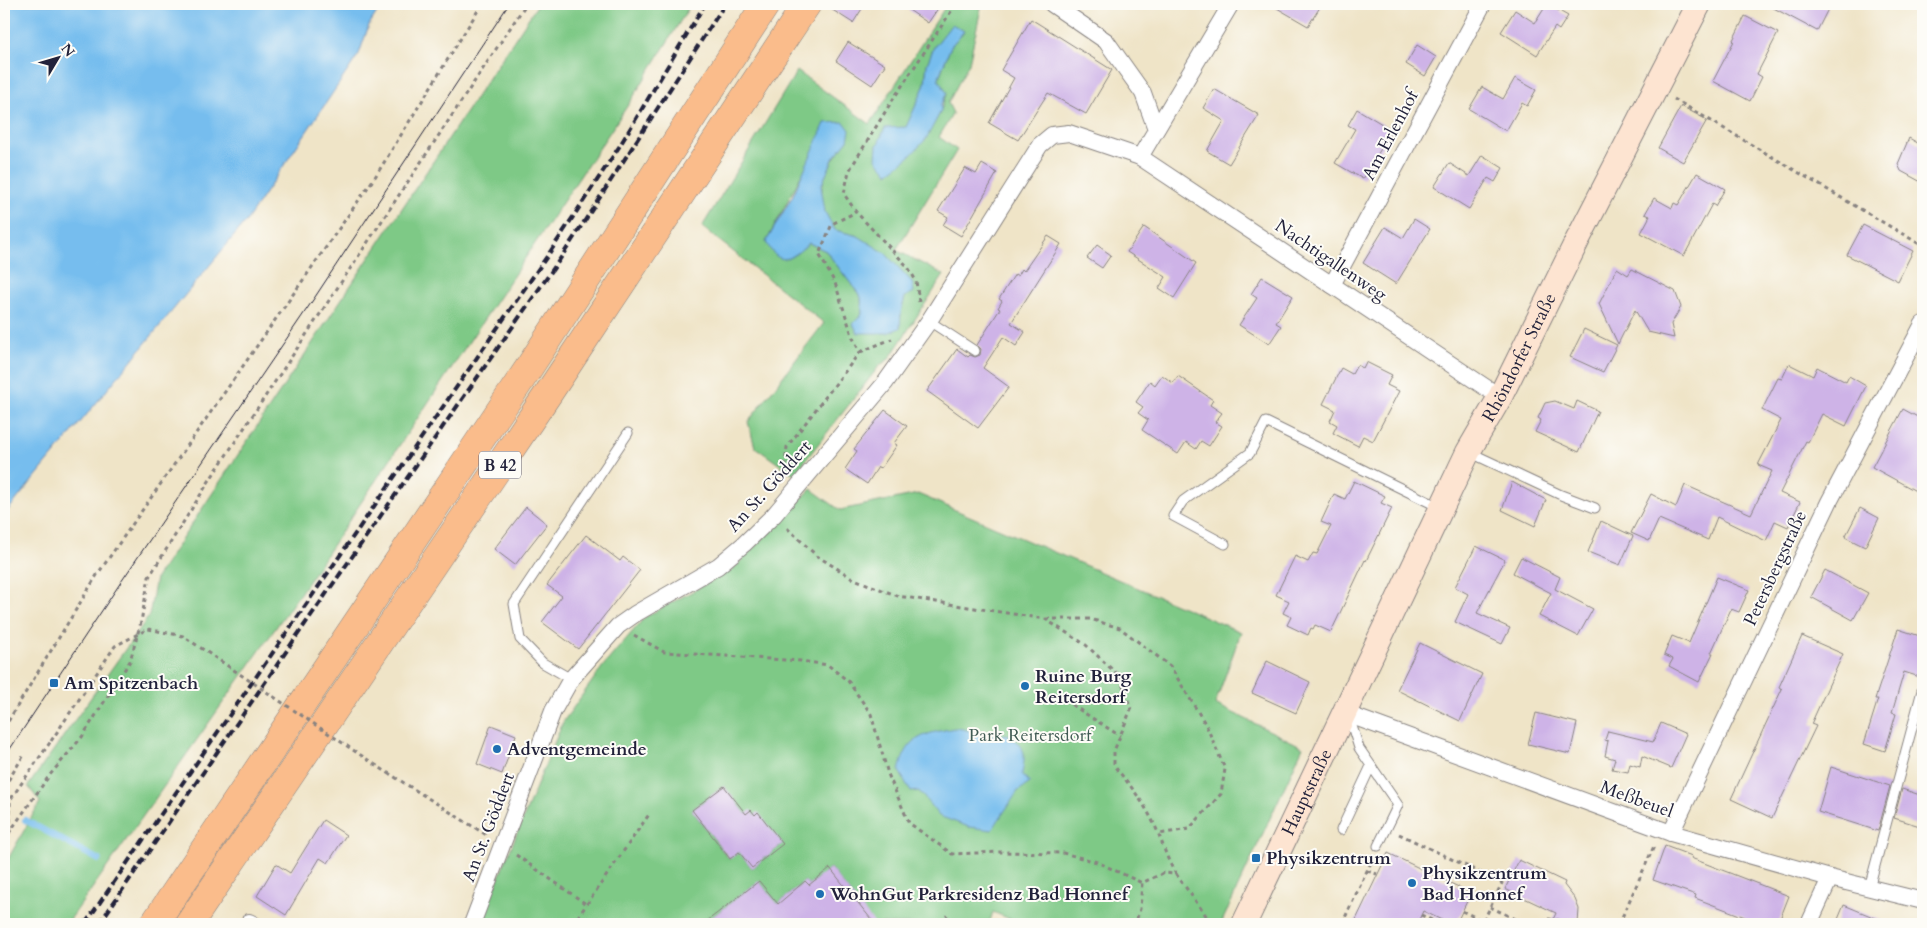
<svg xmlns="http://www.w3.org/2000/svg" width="1927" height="928" font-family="Cardo,serif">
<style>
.green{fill:#7ec986;stroke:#507660;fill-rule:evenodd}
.water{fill:#76bdee;stroke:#4c7094}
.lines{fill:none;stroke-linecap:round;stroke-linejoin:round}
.stream{stroke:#76bdee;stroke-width:6}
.building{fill:#ceb3e7}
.service-casing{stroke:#888381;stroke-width:11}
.minor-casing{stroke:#888381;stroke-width:18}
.secondary-casing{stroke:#888381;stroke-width:26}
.trunk-casing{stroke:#888381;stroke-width:29}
.path{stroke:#888381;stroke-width:3;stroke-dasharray:4 4;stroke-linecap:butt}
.service{stroke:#fff;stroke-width:9}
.minor{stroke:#fff;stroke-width:16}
.secondary{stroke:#fde4d1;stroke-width:24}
.trunk{stroke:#fabc8b;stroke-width:28}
.tram{stroke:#22223b;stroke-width:1}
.rail{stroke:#22223b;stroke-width:4;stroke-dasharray:8 4;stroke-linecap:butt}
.path-bridge{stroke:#888381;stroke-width:3;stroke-dasharray:4 4;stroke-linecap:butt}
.poi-dot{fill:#1f6fb2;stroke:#fdfcf7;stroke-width:2}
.labels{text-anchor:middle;stroke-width:4;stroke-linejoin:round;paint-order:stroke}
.shield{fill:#fdfcf7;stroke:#646373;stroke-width:1}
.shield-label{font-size:16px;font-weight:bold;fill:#22223b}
.street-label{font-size:18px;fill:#22223b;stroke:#fdfcf7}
.poi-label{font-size:18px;font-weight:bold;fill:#22223b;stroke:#fdfcf7;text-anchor:start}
.park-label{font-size:18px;fill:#425c55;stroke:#fdfcf7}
</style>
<rect width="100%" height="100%" fill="#fdfcf7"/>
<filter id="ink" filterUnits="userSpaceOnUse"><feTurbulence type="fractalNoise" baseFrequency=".02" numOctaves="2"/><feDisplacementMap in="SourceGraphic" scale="10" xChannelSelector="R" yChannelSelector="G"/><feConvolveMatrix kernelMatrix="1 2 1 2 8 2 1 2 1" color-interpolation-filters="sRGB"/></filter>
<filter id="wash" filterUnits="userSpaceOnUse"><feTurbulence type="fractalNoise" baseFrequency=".0096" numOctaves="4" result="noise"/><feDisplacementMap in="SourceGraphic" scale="20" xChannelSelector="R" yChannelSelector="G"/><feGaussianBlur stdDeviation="1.12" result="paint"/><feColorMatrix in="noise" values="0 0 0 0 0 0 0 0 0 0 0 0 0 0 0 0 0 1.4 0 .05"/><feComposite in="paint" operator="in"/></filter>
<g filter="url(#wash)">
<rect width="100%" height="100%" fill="#efe4c7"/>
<g class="green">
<polygon points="538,4 691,4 632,99 301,592 67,924 4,924 4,866 40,802 28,786 149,616 156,578"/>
<path d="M947 4H982L969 63 948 103 953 113 939 137 957 150 896 250 944 275 889 359 880 365 794 475 755 447 748 422 824 323 702 227 797 71 870 124ZM952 25 964 31 951 46 938 80 947 93C942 102 942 113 935 121 930 128 888 142 877 146L885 128H906L921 94 925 83 927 64 934 47ZM848 140C831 160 814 186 825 213 828 219 832 224 835 230L858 236 905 297 901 312 900 328 862 314 861 297 826 251 809 243 766 242 802 174Z"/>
<path d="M811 489 840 510 918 494 1241 632 1215 704 1303 747 1221 924H1058L1045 919 1043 924H1022L993 912 989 924H866L871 920 830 868 809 885 805 881 778 904 759 881 703 924H481L496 884 563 722 603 666 645 617 732 570ZM724 786 746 814 755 815 783 844 752 868 739 852 729 859 692 810Z"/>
</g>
<g class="water">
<polygon points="4,4 382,4 369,25 359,54 247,220 4,515"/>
<polygon points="952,24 964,31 951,46 938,79 947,93 941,104 941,111 926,139 909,157 888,173 876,159 877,146 885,128 906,127 921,94 925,83 927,64 934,47"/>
<path d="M844 122 850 130 848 140 834 157 821 186 825 212 835 230 858 236 885 253 912 282 914 292 905 297 901 312 900 328 887 333H858L853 324 862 314 861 297 826 251 809 243C791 259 780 269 766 242L793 195 825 123Z"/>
<path d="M955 728C976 730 985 739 1007 734 1026 748 1026 751 1022 774L1030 783 1018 791 992 830 969 827 939 816 919 791 911 792 899 771C907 736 923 734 955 728Z"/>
</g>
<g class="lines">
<polyline class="stream" points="25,820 99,860"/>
</g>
<g id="blocks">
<g class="building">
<polygon points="823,4 865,4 853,23"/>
<polygon points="900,4 941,4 928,23"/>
<polygon points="1270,4 1322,4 1308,26"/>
<polygon points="1547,4 1568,16 1559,30 1555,27 1537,55 1501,32 1515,10 1535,23"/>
<polygon points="1766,4 1818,4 1828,9 1817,31"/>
<polygon points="1745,16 1778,33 1757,74 1762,77 1750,101 1713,81 1734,41 1733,40"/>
<polygon points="1031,19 1112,70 1086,114 1048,93 1018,140 989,123 1014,78 1001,70"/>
<polygon points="848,42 885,65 872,85 836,61"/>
<polygon points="1417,45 1436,57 1425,76 1406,64"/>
<polygon points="1515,78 1536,90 1527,106 1522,103 1506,131 1469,109 1482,87 1503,99"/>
<polygon points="1214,89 1259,115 1229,164 1207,151 1224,121 1203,108"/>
<polygon points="1681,106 1707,120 1683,162 1658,148"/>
<polygon points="1357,109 1392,130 1363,179 1335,163 1355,129 1348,125"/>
<polygon points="1909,138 1923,146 1923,183 1901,171 1898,164"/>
<polygon points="1482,155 1503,168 1495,182 1488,178 1469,209 1434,187 1449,163 1469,176"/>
<polygon points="982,164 997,173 961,236 943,225 948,217 938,211 965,168 976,174"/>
<polygon points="1697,173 1725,189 1715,206 1712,204 1684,256 1641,233 1650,216 1645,214 1654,198 1672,208 1674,203 1678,205"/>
<polygon points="1414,219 1430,229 1396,284 1363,263 1385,227 1403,238"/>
<polygon points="1863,225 1913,251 1898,281 1847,255"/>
<polygon points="1144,227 1196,263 1174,298 1159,288 1166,277 1127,252"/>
<polygon points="1048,236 1061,244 1011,323 1025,332 1016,346 1003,337 983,368 1009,387 978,428 927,391 957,349 968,357 970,355 975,357 980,355 981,349 977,345 1000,309 998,308 1002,301 999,299 1015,274 1018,276 1022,269 1024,271"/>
<polygon points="1097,245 1111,255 1102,268 1087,258"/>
<polygon points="1617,268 1628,275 1632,269 1675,291 1681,307 1671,324 1674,338 1648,332 1635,310 1618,344 1599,304"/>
<polygon points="1262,277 1293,296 1276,323 1281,326 1269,344 1239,325 1257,298 1251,294"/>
<polygon points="1584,329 1617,345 1603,372 1570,357"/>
<polygon points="1366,362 1392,375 1387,385 1399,391 1373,441 1363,436 1358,446 1333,433 1337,425 1330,421 1335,410 1323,404 1341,368 1352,374 1357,365 1363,368"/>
<polygon points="1789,364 1813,376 1817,367 1846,382 1849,376 1866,386 1846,426 1822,414 1808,442 1806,441 1780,493 1800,502 1788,527 1775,521 1766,541 1717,517 1708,540 1659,519 1649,541 1631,533 1651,494 1676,507 1685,485 1751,514 1772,471 1758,465 1781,420 1762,410 1778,378 1782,379"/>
<polygon points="1162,375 1173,383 1178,376 1213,400 1210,405 1222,413 1215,422 1222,426 1209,446 1201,441 1196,449 1186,442 1178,454 1142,430 1148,420 1138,413 1143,407 1136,402 1150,381 1155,385"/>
<polygon points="1555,401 1574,409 1577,401 1598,411 1579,452 1535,432 1541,420 1538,418 1545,403"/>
<polygon points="1903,409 1923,420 1923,495 1872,467"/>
<polygon points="885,410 907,426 894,443 897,445 881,468 878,467 867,484 845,469 857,451 854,449"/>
<polygon points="1354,481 1385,496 1381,503 1392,508 1366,561 1365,560 1331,632 1315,625 1313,629 1311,628 1308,635 1287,625 1291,617 1283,613 1289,601 1276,595 1295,556 1308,562 1313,553 1317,554 1331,526 1321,522 1334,494 1345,499"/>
<polygon points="1512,482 1546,500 1535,526 1502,510"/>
<polygon points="526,507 547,524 515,565 494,549"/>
<polygon points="1860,508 1879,518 1865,547 1845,537"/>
<polygon points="1601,521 1633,536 1620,565 1588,552"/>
<polygon points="586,535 620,561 623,557 640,570 578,649 542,622 562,596 547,585"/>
<polygon points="1476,546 1505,560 1477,613 1510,628 1502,644 1455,622 1468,594 1455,587"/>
<polygon points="1521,557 1560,577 1555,589 1593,609 1578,636 1539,616 1551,593 1513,573"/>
<polygon points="1825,570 1868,593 1853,620 1811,597"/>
<polygon points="1717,577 1749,590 1739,612 1731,609 1711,653 1713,653 1699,682 1669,666 1673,659 1664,655 1672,636 1689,643"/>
<polygon points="1898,629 1923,637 1923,678 1904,672 1892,713 1896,714 1885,751 1864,744 1878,699 1875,699"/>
<polygon points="1802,636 1843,654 1811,724 1816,726 1772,818 1731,799 1782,689 1779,687"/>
<polygon points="1420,643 1482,674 1460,721 1397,690"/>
<polygon points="1267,661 1310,682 1296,713 1252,693"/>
<polygon points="1536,713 1577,723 1570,754 1528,744"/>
<polygon points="1661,723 1686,734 1671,768 1642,756 1640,767 1630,764 1628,772 1612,769 1615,759 1605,756 1608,741 1605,740 1608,731 1653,742"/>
<polygon points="491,725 516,735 502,774 477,764"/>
<polygon points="1831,767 1890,786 1878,831 1818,812"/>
<polygon points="724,786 746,814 751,810 755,815 758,812 783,844 752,868 739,852 730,859 692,810"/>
<polygon points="1902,789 1923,796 1923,827 1894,818"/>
<polygon points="323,820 346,835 328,863 320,858 286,915 257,896 276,864 290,873"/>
<polygon points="1665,846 1692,856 1691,858 1789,896 1778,924 1742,924 1745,917 1695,898 1696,895 1653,880"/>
<polygon points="1388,853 1471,893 1456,924 1450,924 1423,911 1417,924 1354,924"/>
<polygon points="1519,860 1565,882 1564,885 1575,899 1579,909 1578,924 1551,924 1556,913 1505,889"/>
<polygon points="830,868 875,924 703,924 759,881 778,904 805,881 809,885"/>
<polygon points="1844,905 1890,924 1836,924"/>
</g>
</g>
</g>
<g filter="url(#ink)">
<use href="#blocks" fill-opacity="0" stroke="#888381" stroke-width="1"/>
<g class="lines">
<defs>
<g id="service">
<polyline points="929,321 975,351"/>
<polyline points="1469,452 1561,495 1595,508"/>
<polyline points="1225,544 1173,516 1183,501 1250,453 1266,422 1441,508"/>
<polyline points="571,679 543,663 520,639 514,604 628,433"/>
<polyline points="1346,715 1352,726 1359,748 1398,805 1378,846"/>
<polyline points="1341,830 1371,766"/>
<polyline points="1869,888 1923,687"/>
</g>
<g id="minor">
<polyline points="1052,4 1106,41 1143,93 1156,129"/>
<polyline points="1140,157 1231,4"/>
<polyline points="1332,285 1483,4"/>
<polyline points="1344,713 1671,833 1830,878 1923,901"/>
<polyline points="1671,833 1829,502 1923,324"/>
<polyline points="249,922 253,924"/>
<polyline points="472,924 553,711 571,679 618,626 635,614 718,566 744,544 774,515 885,383 929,321 1040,145 1052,135 1069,133 1140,157 1500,397"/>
<polyline points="1809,924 1830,878"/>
</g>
<g id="secondary">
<path id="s1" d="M1244 924 1468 452 1500 397 1577 241 1699 4"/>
</g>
<g id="trunk">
<polyline points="154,924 528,369 766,4"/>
<polyline points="189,924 550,391 807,4"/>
</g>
</defs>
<use href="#service" class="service-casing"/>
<use href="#minor" class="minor-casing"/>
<use href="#secondary" class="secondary-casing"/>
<use href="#trunk" class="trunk-casing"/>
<g class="path">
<polyline points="1674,99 1923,246"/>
<polyline points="919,302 916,281 908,267 856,212 844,194 849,171 890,104 956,4"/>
<polyline points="860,352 892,339"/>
<polyline points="784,474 787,447 860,352 853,338 835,283 819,254 832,224 856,212"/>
<path d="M787 528 817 556 854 579 898 596 1045 619 1086 645 1120 677 1131 709 1114 751V766C1133 788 1148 808 1159 835 1165 850 1167 860 1176 874L1163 873 1142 883 1140 909 1135 924"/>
<polyline points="1046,619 1090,619 1120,628 1170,666 1206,725 1225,769 1221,794 1189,829 1159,834"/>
<polyline points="634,635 664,652 801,661 828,665 848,681 871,714 888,774 909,823 952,854 1001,852 1063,853 1097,862 1142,883"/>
<polyline points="1072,705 1120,736"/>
<polyline points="4,728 97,575 375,177 482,4"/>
<polyline points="374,764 488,836"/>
<polyline points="4,787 24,755"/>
<polyline points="10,830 10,800 51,741"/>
<polyline points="1399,834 1502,883 1482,924"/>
<polyline points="4,840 49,776 82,737 130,661 141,622 149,577 211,478 526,4"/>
<polyline points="516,855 586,904"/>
<polyline points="1367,871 1377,874"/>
<polyline points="1176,874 1212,924"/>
<polyline points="1490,907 1526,924"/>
<polyline points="1462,911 1483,921"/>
<polyline points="1421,915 1440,924"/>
<polyline points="573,924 650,813"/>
<polyline points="944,924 947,915"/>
<polyline points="1342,924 1373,858"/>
<polyline points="1542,924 1547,919 1559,920"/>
<polyline points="1619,924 1655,844"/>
</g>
<use href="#service" class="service"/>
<use href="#minor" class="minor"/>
<use href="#secondary" class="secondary"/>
<use href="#trunk" class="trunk"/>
<polyline class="tram" points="4,758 121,582 313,300 509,4"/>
<g class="rail">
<polyline points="85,924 550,252 619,147 705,4"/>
<polyline points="99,924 303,627 560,259 725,4"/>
</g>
<polyline class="path-bridge" points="51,741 115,646 148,629 183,636 374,764"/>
</g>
</g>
<g class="poi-dot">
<rect x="49" y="678" width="10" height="10" rx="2.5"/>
<circle cx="1025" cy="686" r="5"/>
<circle cx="497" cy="749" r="5"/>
<rect x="1251" y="853" width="10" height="10" rx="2.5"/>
<circle cx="1412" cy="883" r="5"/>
<circle cx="820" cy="894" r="5"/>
</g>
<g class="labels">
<rect class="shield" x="479" y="451.5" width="42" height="27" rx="4"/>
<g class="shield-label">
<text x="500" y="471">B 42</text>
</g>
<g class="street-label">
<text transform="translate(1390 135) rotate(-62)" y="6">Am Erlenhof</text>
<text transform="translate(1331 260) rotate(34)" y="6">Nachtigallenweg</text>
<text dy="6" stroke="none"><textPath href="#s1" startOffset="630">Rhöndorfer Straße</textPath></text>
<text transform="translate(769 486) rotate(-48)" y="6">An St. Göddert</text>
<text transform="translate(1775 568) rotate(-65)" y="6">Petersbergstraße</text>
<text dy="6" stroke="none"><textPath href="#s1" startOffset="146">Hauptstraße</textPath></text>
<text transform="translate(1637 799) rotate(20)" y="6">Meßbeuel</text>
<text transform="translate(488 827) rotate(-69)" y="6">An St. Göddert</text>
</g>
<g class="poi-label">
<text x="1035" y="682">Ruine Burg<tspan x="1035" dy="21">Reitersdorf</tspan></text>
<text x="64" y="689">Am Spitzenbach</text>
<text x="507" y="755">Adventgemeinde</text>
<text x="1266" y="864">Physikzentrum</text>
<text x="1422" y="879">Physikzentrum<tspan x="1422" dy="21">Bad Honnef</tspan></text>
<text x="830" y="900">WohnGut Parkresidenz Bad Honnef</text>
</g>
<g class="park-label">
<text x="1030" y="741">Park Reitersdorf</text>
</g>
</g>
<rect width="1927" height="928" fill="none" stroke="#fdfcf7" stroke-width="20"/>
<g transform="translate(58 58) rotate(52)" stroke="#fdfcf7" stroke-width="4" paint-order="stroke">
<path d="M0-4L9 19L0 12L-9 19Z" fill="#22223b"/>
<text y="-8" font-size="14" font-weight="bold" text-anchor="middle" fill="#22223b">N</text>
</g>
</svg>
